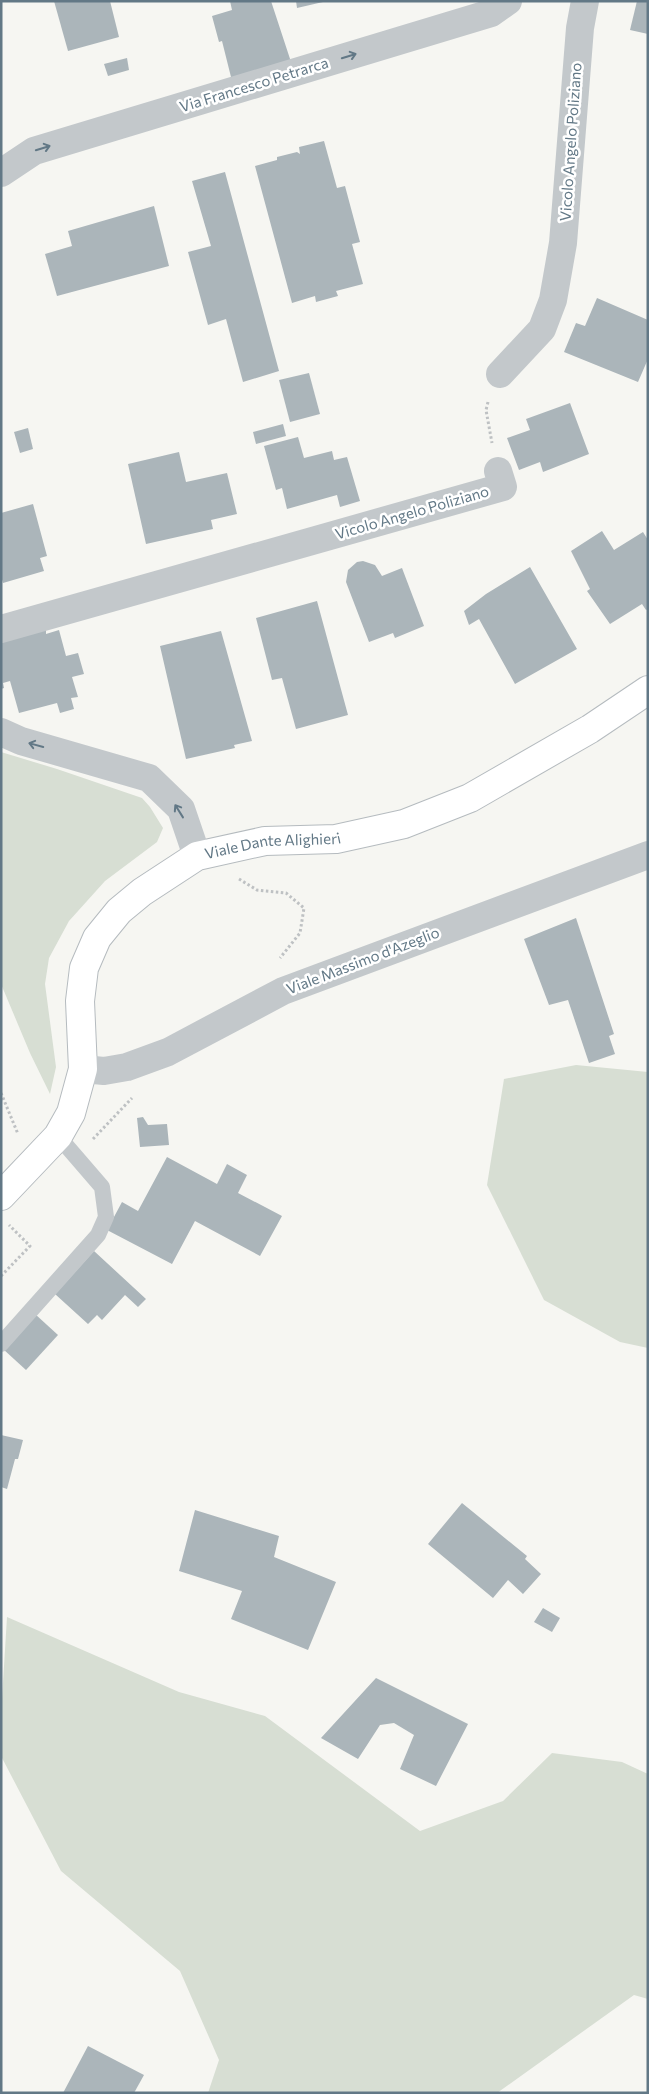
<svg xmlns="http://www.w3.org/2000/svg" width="649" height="2094" font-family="Commissioner,sans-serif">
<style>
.green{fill:#d7ded3}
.building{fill:#abb5ba}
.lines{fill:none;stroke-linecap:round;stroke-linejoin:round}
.secondary-casing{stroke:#b5bbbf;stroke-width:30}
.path{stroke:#bec1c3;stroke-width:3;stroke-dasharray:2.5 2.5;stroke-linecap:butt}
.service{stroke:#c3c8cb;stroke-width:16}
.minor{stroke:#c3c8cb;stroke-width:28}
.secondary{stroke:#fff;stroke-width:28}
.oneway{stroke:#627886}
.labels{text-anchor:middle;stroke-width:5;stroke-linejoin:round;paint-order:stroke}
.street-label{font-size:15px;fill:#627886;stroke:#fff}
</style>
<rect width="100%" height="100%" fill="#f6f6f2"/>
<g class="green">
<polygon points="1,752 57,769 142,798 150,807 163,828 157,842 105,881 69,921 49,958 45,984 56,1067 50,1094 30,1053 1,984"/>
<polygon points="576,1065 648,1072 648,1348 620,1342 544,1300 487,1185 504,1079"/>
<polygon points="7,1617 179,1692 265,1716 420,1831 503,1801 552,1753 622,1762 648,1774 648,1999 634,1995 497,2093 208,2093 219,2060 180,1971 61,1871 1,1756 1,1715"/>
</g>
<g class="building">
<polygon points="54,1 110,1 119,37 68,51"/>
<polygon points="230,1 271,1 293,68 233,85 222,41 219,42 212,16 232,10"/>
<polygon points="296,1 323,1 323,2 297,8"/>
<polygon points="637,1 648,1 648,34 630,30"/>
<polygon points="127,58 129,70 108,76 104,64"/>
<polygon points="324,141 337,188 345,186 360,242 352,244 363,284 336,291 338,296 316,302 315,296 292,303 255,166 277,160 277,157 297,152 300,154 299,147"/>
<polygon points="225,172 279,371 243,382 226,319 208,325 188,252 211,246 192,181"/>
<polygon points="154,206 169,266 57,296 45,254 72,246 68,231"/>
<polygon points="597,298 648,320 648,359 638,382 564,352 576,323 585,326"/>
<polygon points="309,373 320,414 290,422 279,380"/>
<polygon points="570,403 589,454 543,472 540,462 519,470 507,438 530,430 526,419"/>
<polygon points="283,424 286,436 256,444 253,432"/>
<polygon points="28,428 33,449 20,453 14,432"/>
<polygon points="298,437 304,458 332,451 334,460 347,457 360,501 340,507 337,495 287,509 282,488 276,490 264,446"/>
<polygon points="179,452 186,482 227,473 237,514 211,520 213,529 146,544 128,464"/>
<polygon points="33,504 47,556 40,558 44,571 3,583 1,576 1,513"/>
<polygon points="602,531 614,550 643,532 648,540 648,609 646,610 642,604 610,624 587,591 590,589 571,551"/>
<polygon points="363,561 375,565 382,576 402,568 424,626 395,638 393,633 369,642 346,582 348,570 357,562"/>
<polygon points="530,567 577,649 515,684 479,619 469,625 464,611 486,594"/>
<polygon points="317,601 348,715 296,729 282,678 272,680 256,618"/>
<polygon points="46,621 46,634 59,630 66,656 78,653 84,674 72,677 78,697 71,698 74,709 60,713 57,703 19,713 10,681 3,683 4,688 1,689 1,630"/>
<polygon points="221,631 252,741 234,745 235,748 186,759 160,646"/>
<polygon points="576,918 614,1034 609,1036 615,1054 589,1063 568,1000 549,1005 524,939"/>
<polygon points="143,1117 148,1125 167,1124 169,1145 140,1147 137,1118"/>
<polygon points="167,1157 217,1184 227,1164 247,1175 238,1193 282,1216 260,1256 195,1221 172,1264 107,1230 122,1202 138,1211"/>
<polygon points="94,1251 146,1299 138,1307 125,1295 102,1320 97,1315 88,1324 55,1294"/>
<polygon points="35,1314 58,1335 26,1370 3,1349"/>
<polygon points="1,1435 23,1440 18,1459 15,1459 7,1489 1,1487"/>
<polygon points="462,1503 527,1556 525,1559 541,1574 523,1594 508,1580 493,1598 428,1544"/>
<polygon points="195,1510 279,1536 274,1557 336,1582 308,1650 231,1619 242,1591 179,1571"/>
<polygon points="543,1608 560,1618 552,1632 534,1622"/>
<polygon points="376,1678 468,1724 436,1786 400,1769 414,1735 394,1723 380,1725 358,1759 321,1738"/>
<polygon points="88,2046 144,2075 134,2093 63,2093"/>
</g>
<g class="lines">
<defs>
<g id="secondary">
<path id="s1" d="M1 1196 58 1136 71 1113 83 1069 80 1001 84 968 97 938 119 911 142 892 197 856 265 841 336 839 404 824 470 798 590 729 648 690"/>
</g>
</defs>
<use href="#secondary" class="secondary-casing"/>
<g class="path">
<polyline points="488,402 486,410 492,443"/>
<polyline points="239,879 257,890 286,893 304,908 300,933 280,958"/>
<polyline points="1,1093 18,1134"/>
<polyline points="93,1139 132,1098"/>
<polyline points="1,1276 30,1246 9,1225"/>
</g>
<polyline class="service" points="1,1344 98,1235 106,1217 102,1187 58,1136"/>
<g class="minor">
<polyline points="1,173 34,151 491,13 508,1"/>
<polyline points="500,374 542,329 553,300 563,243 580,28 585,1"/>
<polyline points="1,629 503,487 498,471"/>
<polyline points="1,732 21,741 149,778 181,809 197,856"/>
<polyline points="83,1069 104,1071 127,1067 168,1052 283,991 648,855"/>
</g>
<use href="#secondary" class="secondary"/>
</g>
<defs><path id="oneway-shaft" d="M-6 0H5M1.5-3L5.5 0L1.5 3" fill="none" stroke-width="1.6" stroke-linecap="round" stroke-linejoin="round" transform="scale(1.25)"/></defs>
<g class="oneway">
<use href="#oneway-shaft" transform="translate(349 56) rotate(-17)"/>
<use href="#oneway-shaft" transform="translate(43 148) rotate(-17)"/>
<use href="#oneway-shaft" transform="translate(36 745) rotate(-165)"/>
<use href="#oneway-shaft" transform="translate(179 811) rotate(-122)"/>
</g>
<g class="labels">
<g class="street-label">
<text transform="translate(254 85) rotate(-17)" y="5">Via Francesco Petrarca</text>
<text transform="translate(571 142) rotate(-86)" y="5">Vicolo Angelo Poliziano</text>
<text transform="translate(412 513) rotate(-16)" y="5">Vicolo Angelo Poliziano</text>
<text dy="5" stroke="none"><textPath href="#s1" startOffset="496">Viale Dante Alighieri</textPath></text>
<text transform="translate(363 961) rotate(-21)" y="5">Viale Massimo d'Azeglio</text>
</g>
</g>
<rect width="649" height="2094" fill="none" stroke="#627886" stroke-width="5"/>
</svg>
